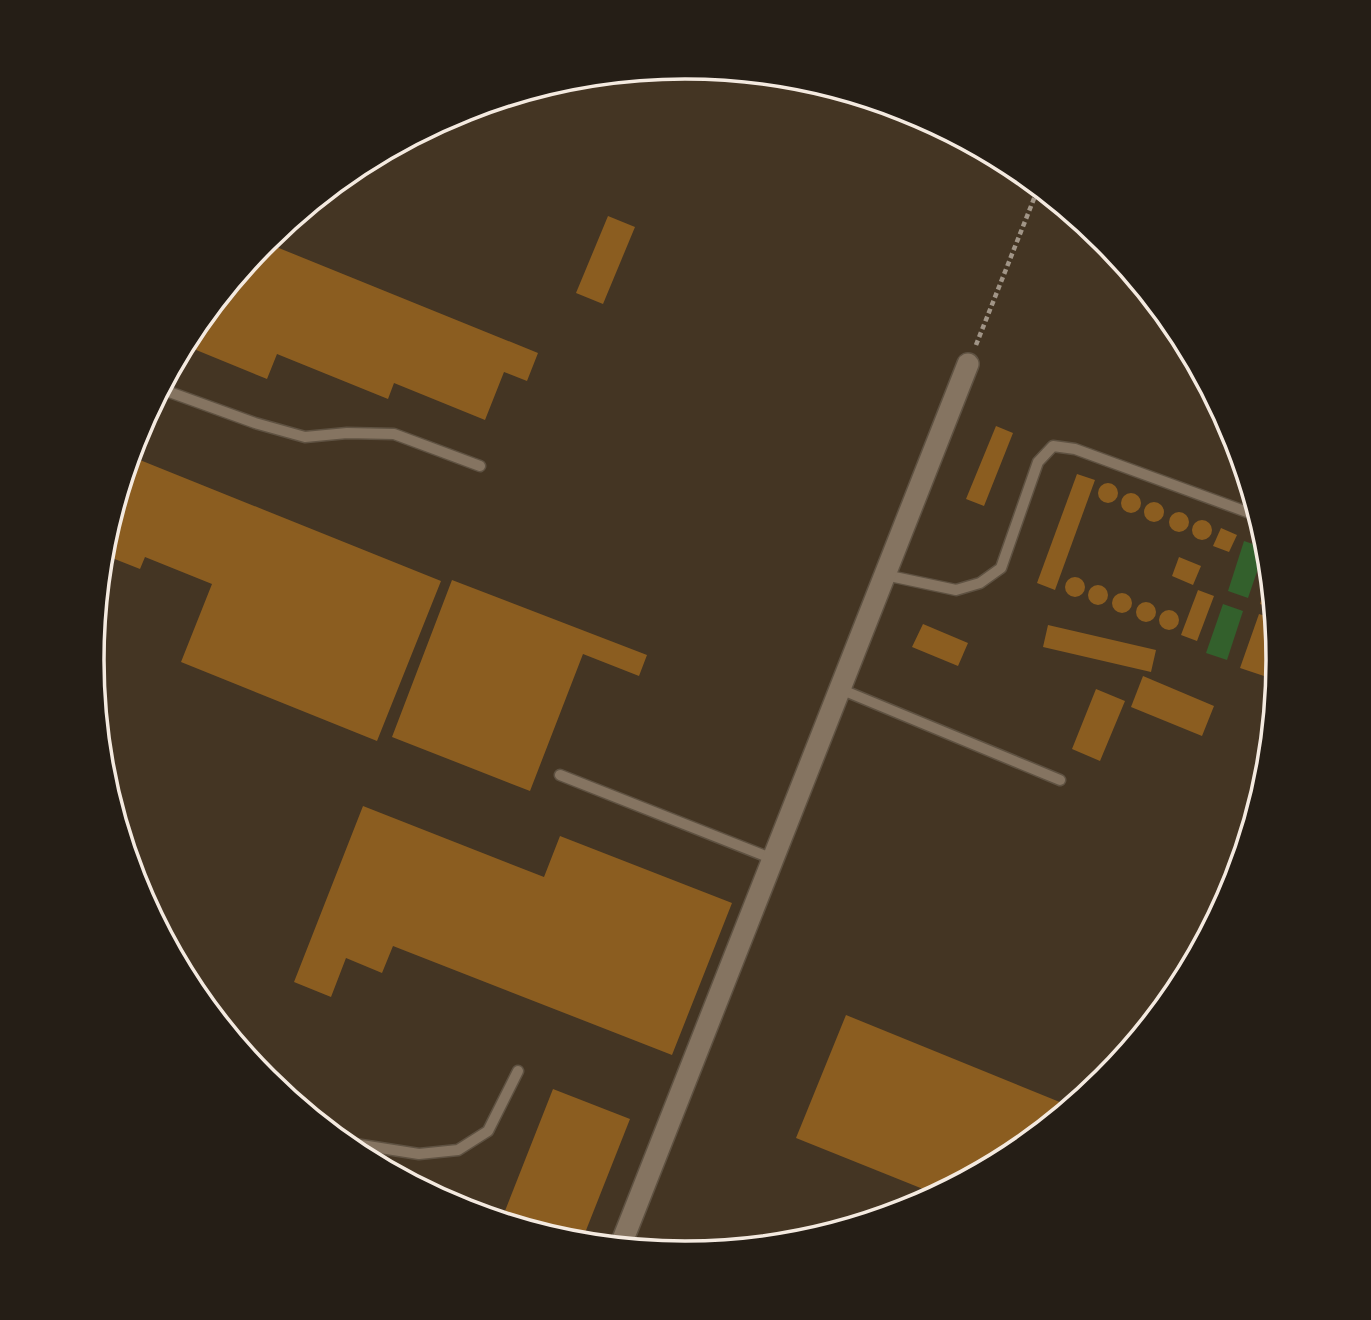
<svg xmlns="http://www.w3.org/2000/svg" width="1371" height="1320" font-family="Ubuntu,sans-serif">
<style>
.green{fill:#33602c}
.building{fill:#8b5d20}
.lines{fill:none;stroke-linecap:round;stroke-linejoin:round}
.lane-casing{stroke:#5f5242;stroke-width:13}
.street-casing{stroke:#5f5242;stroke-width:24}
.path{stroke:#a19587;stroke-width:4.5;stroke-dasharray:5 3.5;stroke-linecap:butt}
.lane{stroke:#857461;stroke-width:10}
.street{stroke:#857461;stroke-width:21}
.rim{fill:none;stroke:#f4eae0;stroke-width:3.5}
</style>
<rect width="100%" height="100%" fill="#443523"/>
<g class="green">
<polygon points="1244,541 1265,548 1248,598 1228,591"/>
<polygon points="1223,604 1243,611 1227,660 1206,653"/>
</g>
<g class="building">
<polygon points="608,216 635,227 603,304 576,293"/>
<polygon points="264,242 538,353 527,381 504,372 485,420 394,383 388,399 277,354 267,379 184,345 192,330"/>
<polygon points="996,426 1013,433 984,506 966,499"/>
<polygon points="130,456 441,581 377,741 181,662 212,584 145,557 140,569 102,554 103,544"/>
<polygon points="1077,474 1095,480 1055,590 1037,583"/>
<circle cx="1108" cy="493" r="10"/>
<circle cx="1131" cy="503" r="10"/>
<circle cx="1154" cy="512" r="10"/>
<circle cx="1179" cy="522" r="10"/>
<circle cx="1202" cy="530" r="10"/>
<polygon points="1221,528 1237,535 1229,552 1213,546"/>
<polygon points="1179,557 1201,566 1193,585 1172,576"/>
<polygon points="1270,572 1274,609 1260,604"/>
<circle cx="1075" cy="587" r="10"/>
<polygon points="452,580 647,655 639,676 583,654 530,791 392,737"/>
<circle cx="1098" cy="595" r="10"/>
<polygon points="1198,590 1214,596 1197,641 1181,635"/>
<circle cx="1122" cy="603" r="10"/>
<circle cx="1146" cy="612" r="10"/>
<circle cx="1169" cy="620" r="10"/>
<polygon points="1259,614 1275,619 1277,637 1264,676 1240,668"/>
<polygon points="923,624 968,643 958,666 912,647"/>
<polygon points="1048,625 1156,650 1151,672 1043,647"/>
<polygon points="1143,676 1214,706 1202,736 1131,707"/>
<polygon points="1096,689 1125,701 1100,761 1072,749"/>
<polygon points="363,806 544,877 560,836 732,903 672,1055 393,946 382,973 346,958 331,997 294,982"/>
<polygon points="846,1015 1072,1107 1015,1154 938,1195 796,1138"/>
<polygon points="553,1089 630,1119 581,1243 569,1242 501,1221"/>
</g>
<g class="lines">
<defs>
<g id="lane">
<polyline points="161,389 255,423 305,437 347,433 394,434 480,466"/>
<polyline points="885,575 956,590 980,583 1001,568 1038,462 1053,446 1075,449 1247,512"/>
<polyline points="840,689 1060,780"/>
<polyline points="560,775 773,859"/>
<polyline points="342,1142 419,1154 458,1150 488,1131 518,1071"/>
</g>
<polyline id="street" points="620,1247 968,364"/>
</defs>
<use href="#lane" class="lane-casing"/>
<use href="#street" class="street-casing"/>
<polyline class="path" points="976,345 1039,186"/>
<use href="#lane" class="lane"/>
<use href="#street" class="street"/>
</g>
<path d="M0 0H1371V1320H0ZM104 660a581 581 0 1 1 1162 0a581 581 0 1 1-1162 0Z" fill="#251e16" fill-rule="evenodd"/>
<path class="rim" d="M104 660a581 581 0 1 1 1162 0a581 581 0 1 1-1162 0Z"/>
</svg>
